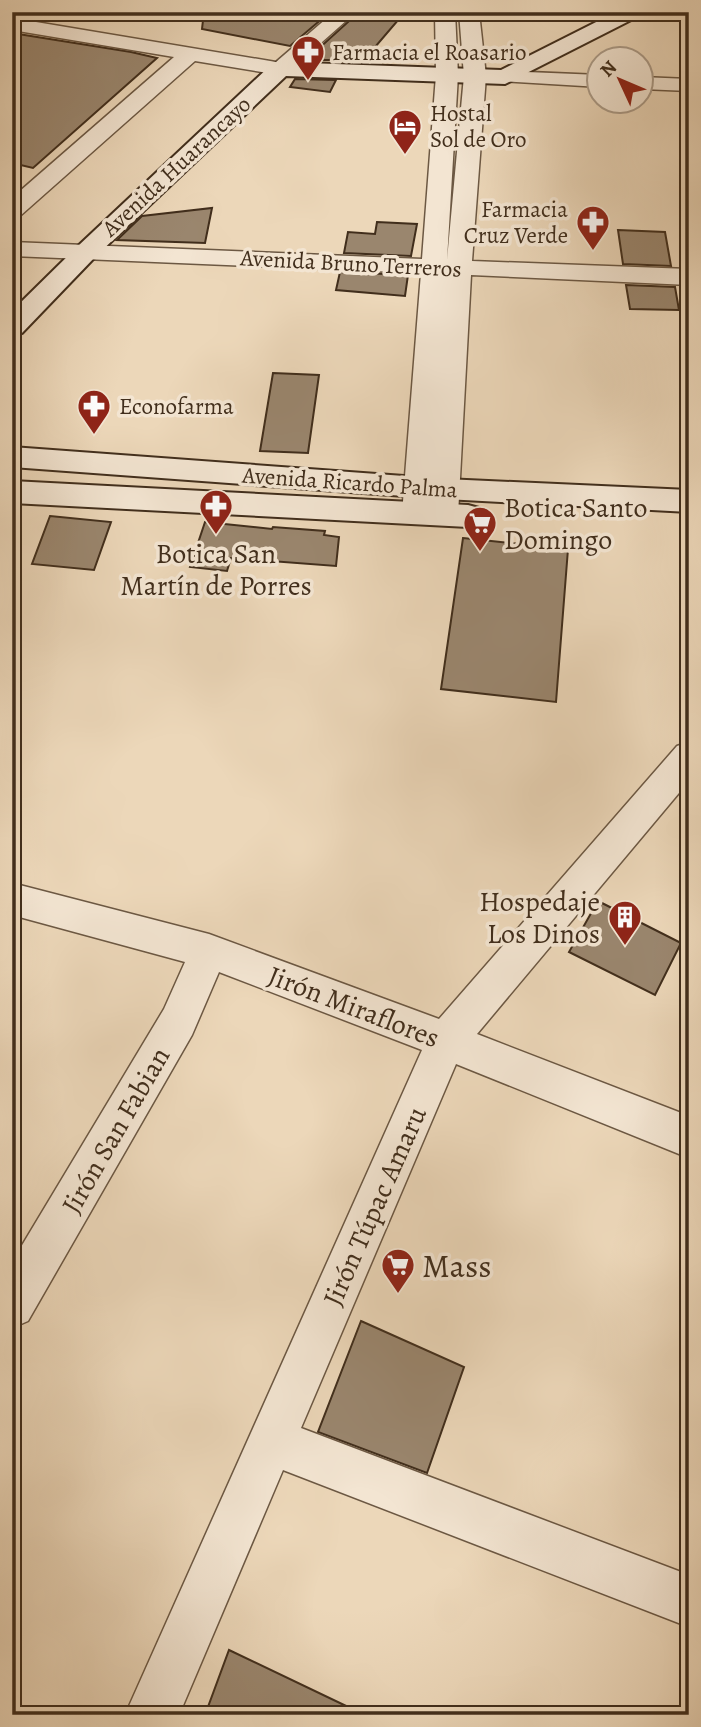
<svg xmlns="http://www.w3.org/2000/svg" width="701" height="1727" font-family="Alegreya,serif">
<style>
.building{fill:#9a866e;stroke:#412e1c;stroke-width:2}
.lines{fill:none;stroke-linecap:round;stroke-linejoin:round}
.street-casing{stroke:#6c5843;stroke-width:3}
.secondary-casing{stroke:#412e1c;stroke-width:4}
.street{fill:#f3e5d2;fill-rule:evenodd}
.secondary{fill:#f3e5d2;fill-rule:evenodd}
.labels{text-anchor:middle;stroke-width:7;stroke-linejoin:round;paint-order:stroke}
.far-poi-label{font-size:23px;fill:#412e1c;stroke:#f3e5d2;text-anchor:start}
.far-street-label{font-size:23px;fill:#412e1c;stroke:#f3e5d2}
.poi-label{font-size:28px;fill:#412e1c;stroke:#f3e5d2;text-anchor:start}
.street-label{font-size:28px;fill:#412e1c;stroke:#f3e5d2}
.near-poi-label{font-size:33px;fill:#412e1c;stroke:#f3e5d2;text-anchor:start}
</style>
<rect width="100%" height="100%" fill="#ecd7b9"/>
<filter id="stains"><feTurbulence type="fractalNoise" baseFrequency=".00286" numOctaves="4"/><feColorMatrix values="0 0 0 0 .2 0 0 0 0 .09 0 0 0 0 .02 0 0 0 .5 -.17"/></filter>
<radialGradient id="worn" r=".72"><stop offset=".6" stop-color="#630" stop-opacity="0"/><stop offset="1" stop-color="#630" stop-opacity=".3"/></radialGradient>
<g class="building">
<polygon points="204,12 330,12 290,46 202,29"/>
<polygon points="359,12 405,12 364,60 306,60"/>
<polygon points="12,33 131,52 157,58 33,168 12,163"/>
<polygon points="295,79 336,80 330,92 290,87"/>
<polygon points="212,208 205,243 117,240 142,216"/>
<polygon points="377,222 417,224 411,256 344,253 348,232 375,234"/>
<polygon points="618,230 665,232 671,266 623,264"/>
<polygon points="340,272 408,275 405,296 336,290"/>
<polygon points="626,285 675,287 679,310 630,309"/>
<polygon points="273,373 319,375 308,453 260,451"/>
<polygon points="50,516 111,522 94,570 32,564"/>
<polygon points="205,522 272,529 273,527 325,531 324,535 339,537 336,566 231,558 227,571 190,567"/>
<polygon points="463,538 568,549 556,702 441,689"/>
<polygon points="598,901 681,943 655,995 569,952"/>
<polygon points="361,1321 464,1367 427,1473 318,1432"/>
<polygon points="229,1650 365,1715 205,1715"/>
</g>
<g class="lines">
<defs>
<g id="street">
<polygon points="334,12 356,12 287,73 280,75 195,61 20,216 12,218 12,198 174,57 12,30 12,18 276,62"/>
<polygon points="435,12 455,12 458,75 447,260 464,76 459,12 479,12 486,76 472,261 689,269 689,285 471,275 458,515 454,522 443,525 432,522 430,518 428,521 417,524 406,521 402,514 421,273 12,256 12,242 422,259 436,75"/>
<polygon points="505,71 600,75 600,87 498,81 494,77 498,73"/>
<polygon points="642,77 689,79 689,91 642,89"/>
<polygon points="689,742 689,781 477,1034 689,1116 689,1158 456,1064 301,1428 689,1575 689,1627 283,1470 179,1715 125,1715 422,1050 219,972 192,1035 28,1321 12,1328 12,1262 164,1009 185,962 12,915 12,883 209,934 439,1019 677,746"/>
</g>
<g id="secondary">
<polygon points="616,12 642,12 639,16 505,84 286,76 96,256 22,333 12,335 12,311 78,246 272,64 280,62 501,70"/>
<polygon points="12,447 445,479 689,490 689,512 445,499 12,467"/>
<polygon points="12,481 468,505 479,508 484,516 479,524 468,527 12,503"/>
</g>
</defs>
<use href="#street" class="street-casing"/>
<use href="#secondary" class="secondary-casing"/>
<use href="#street" class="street"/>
<use href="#secondary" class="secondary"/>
</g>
<defs>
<symbol id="pharmacy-pin" viewBox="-11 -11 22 30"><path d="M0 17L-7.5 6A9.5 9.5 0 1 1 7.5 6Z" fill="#8f2418" stroke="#f3e5d2"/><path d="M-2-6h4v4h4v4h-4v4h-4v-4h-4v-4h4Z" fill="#fff"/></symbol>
<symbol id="hotel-pin" viewBox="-11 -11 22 30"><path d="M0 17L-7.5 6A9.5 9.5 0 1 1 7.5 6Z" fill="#8f2418" stroke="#f3e5d2"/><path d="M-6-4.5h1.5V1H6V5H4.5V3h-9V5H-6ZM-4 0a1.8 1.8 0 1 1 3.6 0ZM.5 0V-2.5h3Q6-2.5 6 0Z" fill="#fff"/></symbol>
<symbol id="supermarket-pin" viewBox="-11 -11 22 30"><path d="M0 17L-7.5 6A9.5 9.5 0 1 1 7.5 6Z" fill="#8f2418" stroke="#f3e5d2"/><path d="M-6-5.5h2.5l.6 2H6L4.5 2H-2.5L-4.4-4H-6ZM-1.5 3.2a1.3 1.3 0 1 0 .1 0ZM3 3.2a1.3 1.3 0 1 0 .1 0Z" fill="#fff"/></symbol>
<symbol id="building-pin" viewBox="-11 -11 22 30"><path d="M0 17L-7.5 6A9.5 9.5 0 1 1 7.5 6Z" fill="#8f2418" stroke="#f3e5d2"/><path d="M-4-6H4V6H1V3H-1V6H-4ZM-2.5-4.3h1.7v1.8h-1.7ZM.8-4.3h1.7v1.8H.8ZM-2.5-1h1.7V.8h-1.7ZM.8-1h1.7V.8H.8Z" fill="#fff"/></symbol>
</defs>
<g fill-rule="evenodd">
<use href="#pharmacy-pin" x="289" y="33" width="38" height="52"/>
<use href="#hotel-pin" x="386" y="107" width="38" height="52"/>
<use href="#pharmacy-pin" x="574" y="203" width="38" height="52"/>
<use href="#pharmacy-pin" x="75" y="387" width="38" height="52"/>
<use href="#pharmacy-pin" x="197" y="487" width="38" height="52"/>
<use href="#supermarket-pin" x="461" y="504" width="38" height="52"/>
<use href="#building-pin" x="606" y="898" width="38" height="52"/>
<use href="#supermarket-pin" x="379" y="1246" width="38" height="52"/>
</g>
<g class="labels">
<g class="far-poi-label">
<text x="332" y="60">Farmacia el Roasario</text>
<text x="430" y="121">Hostal<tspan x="430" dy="26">Sol de Oro</tspan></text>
<text x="568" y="217" text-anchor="end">Farmacia<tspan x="568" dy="26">Cruz Verde</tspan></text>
<text x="119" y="414">Econofarma</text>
</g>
<g class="far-street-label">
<text transform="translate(176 166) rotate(-43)" y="8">Avenida Huarancayo</text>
<text transform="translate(351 263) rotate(3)" y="8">Avenida Bruno Terreros</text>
<text transform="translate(350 482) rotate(4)" y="8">Avenida Ricardo Palma</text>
</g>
<g class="poi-label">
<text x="504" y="517">Botica Santo<tspan x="504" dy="32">Domingo</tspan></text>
<text x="216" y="563" text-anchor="middle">Botica San<tspan x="216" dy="32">Martín de Porres</tspan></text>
<text x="600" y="911" text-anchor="end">Hospedaje<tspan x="600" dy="32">Los Dinos</tspan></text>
</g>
<g class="street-label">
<text transform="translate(354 1006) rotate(21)" y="10">Jirón Miraflores</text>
<text transform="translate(115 1130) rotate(-60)" y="10">Jirón San Fabian</text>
<text transform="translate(374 1206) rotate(-66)" y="10">Jirón Túpac Amaru</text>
</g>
<g class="near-poi-label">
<text x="422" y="1277">Mass</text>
</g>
</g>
<rect width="701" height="1727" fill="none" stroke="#ecd7b9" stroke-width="42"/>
<rect x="14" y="14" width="673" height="1699" fill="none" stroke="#412e1c" stroke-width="3.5"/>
<rect x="21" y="21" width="659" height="1685" fill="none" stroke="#412e1c" stroke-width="2"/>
<g transform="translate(620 80) rotate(314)"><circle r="33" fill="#f3e5d2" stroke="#ac9c89" stroke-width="2"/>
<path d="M0-5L12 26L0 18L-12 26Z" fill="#8f2418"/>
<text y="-10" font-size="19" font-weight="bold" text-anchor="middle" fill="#412e1c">N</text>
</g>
<rect width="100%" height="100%" filter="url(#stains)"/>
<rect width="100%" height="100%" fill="url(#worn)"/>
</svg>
